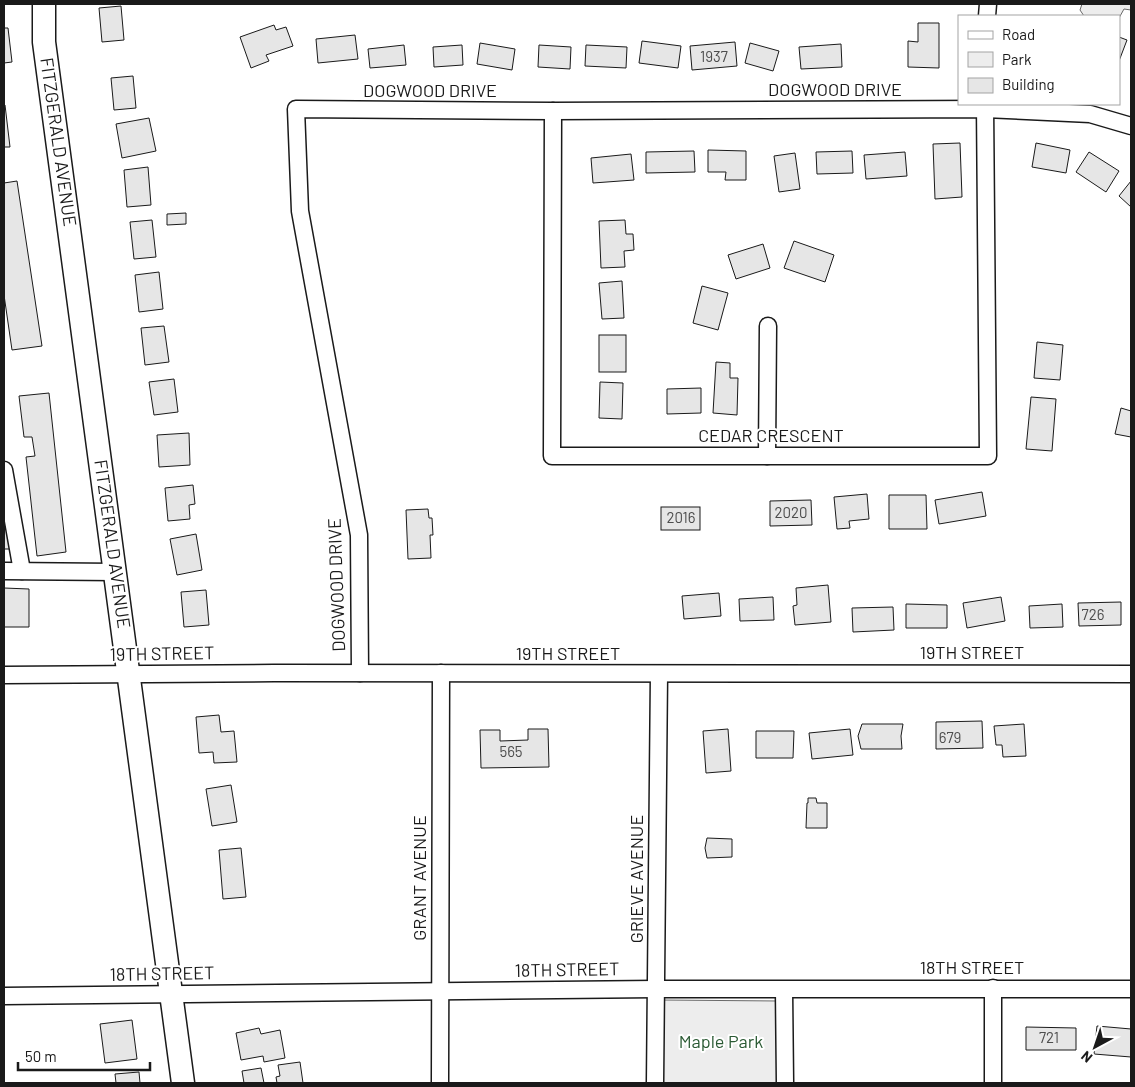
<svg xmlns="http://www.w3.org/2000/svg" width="1135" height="1087" font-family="Barlow,sans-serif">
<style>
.green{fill:#ededed;stroke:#6a6a6a}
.building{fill:#e6e6e6;stroke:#1a1a1a}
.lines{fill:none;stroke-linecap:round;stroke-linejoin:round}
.street-casing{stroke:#1a1a1a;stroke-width:19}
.secondary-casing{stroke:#1a1a1a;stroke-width:25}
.street{stroke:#fff;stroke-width:16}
.secondary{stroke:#fff;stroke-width:22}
.labels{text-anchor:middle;stroke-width:4;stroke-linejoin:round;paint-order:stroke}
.number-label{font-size:15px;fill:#4d4d4d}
.street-label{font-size:18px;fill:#1a1a1a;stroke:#fff}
.park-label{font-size:18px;fill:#2b5a34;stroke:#fff}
</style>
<rect width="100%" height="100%" fill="#fff"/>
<g class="green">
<polygon points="1082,4 1131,4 1131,10 1124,9 1119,18 1119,16 1084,16 1080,10"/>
<polygon points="661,1000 779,1001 780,1083 663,1083"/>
</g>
<g class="building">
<polygon points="121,6 124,40 102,42 99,8"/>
<polygon points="918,23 939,23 939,68 908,67 908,41 918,42"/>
<polygon points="274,25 276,30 286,27 293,46 266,55 269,61 251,68 240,37"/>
<polygon points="4,28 8,28 12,62 4,63"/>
<polygon points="355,35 358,59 318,63 316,39"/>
<polygon points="1119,37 1127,40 1119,61"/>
<polygon points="642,41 681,46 678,68 639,63"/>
<polygon points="735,42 737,66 692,70 690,46"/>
<polygon points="480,43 515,49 512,70 477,64"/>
<polygon points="750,43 779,51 773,71 745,63"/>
<polygon points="841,44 842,67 801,69 799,47"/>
<polygon points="404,45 406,65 370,68 368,49"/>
<polygon points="462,45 463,65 434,67 433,47"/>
<polygon points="539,45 571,47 570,69 538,67"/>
<polygon points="586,45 627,47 626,68 585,66"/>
<polygon points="133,76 136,108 114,110 111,78"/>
<polygon points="4,105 5,105 10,147 4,147"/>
<polygon points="149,118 156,151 122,158 116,124"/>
<polygon points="960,143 962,197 935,199 933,144"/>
<polygon points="1036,143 1070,150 1066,173 1032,167"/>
<polygon points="708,150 746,151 746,180 725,180 726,172 708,172"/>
<polygon points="694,151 695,172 646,173 646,152"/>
<polygon points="852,151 853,173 817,174 816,152"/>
<polygon points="905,152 907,176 866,179 864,155"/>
<polygon points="1089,152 1119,171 1106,192 1076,172"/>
<polygon points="795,153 800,189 779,192 774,156"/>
<polygon points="631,154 634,180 593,183 591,158"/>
<polygon points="148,167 151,205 127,207 124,170"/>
<polygon points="17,181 42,346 12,350 4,295 4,183"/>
<polygon points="1131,181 1131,207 1119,196"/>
<polygon points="186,213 186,224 167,225 167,214"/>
<polygon points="152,220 156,257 134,259 130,222"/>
<polygon points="625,220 626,234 633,234 634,250 624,251 625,267 601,268 599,221"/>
<polygon points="794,241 834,255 825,282 784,268"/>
<polygon points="763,244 770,268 736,279 728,255"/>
<polygon points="159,272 163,309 139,312 135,275"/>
<polygon points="622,281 624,318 602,319 599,283"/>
<polygon points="702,286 728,293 718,330 693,323"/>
<polygon points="164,326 169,362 145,365 141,328"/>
<rect x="599" y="335" width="27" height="37"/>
<polygon points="1037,342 1063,345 1060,380 1034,378"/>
<polygon points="716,362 730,363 730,378 738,378 737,415 713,413"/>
<polygon points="174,379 178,412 154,415 149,382"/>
<polygon points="600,382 623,383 622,419 599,418"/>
<polygon points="701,388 701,413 667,414 667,389"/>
<polygon points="49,393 66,552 37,556 26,457 35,456 32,437 24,437 19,396"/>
<polygon points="1031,397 1056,399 1052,451 1026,449"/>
<polygon points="1121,408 1131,411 1131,437 1115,434"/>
<polygon points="189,433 190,465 159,467 157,435"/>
<polygon points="193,485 195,504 189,505 190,519 168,521 165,488"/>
<polygon points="982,492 986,516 939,524 935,500"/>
<polygon points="867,494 869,519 849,521 850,528 837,529 834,497"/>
<polygon points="889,495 926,495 927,529 889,529"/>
<polygon points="811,500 812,525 770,526 770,501"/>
<rect x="661" y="507" width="39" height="23"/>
<polygon points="428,509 429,518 432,518 433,535 430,535 431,558 408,559 406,510"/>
<polygon points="4,518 12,518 11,549 4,549"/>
<polygon points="196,534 202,570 177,575 170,539"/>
<polygon points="828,585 831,622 795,625 793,606 797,605 796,588"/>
<polygon points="4,588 29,589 29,627 4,627"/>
<polygon points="206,590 209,625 184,627 181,592"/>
<polygon points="719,593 721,616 684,619 682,596"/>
<polygon points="773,597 774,620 740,621 739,599"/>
<polygon points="1001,597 1005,621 967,628 963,603"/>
<polygon points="1121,602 1121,625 1079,626 1078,603"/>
<polygon points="906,604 947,605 947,628 906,628"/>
<polygon points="1062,604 1063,627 1030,628 1029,606"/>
<polygon points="893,607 894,630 853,632 852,608"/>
<polygon points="219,715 221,732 234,731 237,762 214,763 213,752 199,753 196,717"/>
<polygon points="982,721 983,748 936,749 936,722"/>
<polygon points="862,724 903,724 901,736 902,749 861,749 858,736"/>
<polygon points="1024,724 1026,756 1003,757 1002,745 996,745 994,726"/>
<polygon points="528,729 548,729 549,767 481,768 480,730 500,730 500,741 528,740"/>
<polygon points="728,729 731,771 706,773 703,731"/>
<polygon points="850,729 853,755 812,759 809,733"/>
<polygon points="756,731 794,731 793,758 756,758"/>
<polygon points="231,785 237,822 212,826 206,789"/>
<polygon points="808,798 816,798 817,803 827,803 827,828 806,828 807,803 808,803"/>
<polygon points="707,838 732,839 732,857 707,858 705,848"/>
<polygon points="241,848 246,897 223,899 219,850"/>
<polygon points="132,1020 137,1059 105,1063 100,1024"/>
<polygon points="1097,1026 1131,1029 1131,1057 1094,1054"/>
<polygon points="1026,1027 1076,1028 1076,1050 1026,1050"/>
<polygon points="259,1028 261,1034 280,1030 285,1058 264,1062 263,1056 241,1060 236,1033"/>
<polygon points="300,1062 303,1083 277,1083 276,1077 280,1076 278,1065"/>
<polygon points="261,1068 264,1083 244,1083 242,1071"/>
<polygon points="139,1072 140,1083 116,1083 115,1074"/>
</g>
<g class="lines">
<defs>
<g id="street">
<polyline points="987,16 988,4"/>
<polyline points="553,111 552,456 988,456 985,104"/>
<polyline points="767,456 768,326"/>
<polyline points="4,470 22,571"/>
<polyline points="4,571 116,572"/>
<polyline points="360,673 359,535 300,211 296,109 553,111 985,109 1090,114 1131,126"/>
<polyline points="4,675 274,673 1131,674"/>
<polyline points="784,990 785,1083"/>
<polyline points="4,996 656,989 1131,989"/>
<polyline points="440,1083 441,673"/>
<polyline points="655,1083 659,674"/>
<polyline points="993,1083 993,988"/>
</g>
<polyline id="secondary" points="44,4 44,42 183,1083"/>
</defs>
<use href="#street" class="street-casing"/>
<use href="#secondary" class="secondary-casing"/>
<use href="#street" class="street"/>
<use href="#secondary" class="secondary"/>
</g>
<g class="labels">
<g class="number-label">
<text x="714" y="62">1937</text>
<text x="791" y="518">2020</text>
<text x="681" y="523">2016</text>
<text x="1093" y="620">726</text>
<text x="950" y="743">679</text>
<text x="511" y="757">565</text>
<text x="1049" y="1043">721</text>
</g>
<g class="street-label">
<text x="835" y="96">DOGWOOD DRIVE</text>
<text x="430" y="97">DOGWOOD DRIVE</text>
<text transform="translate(58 142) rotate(82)" y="6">FITZGERALD AVENUE</text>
<text x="771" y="442">CEDAR CRESCENT</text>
<text transform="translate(112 544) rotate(82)" y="6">FITZGERALD AVENUE</text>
<text transform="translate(337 585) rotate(-92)" y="6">DOGWOOD DRIVE</text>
<text x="972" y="659">19TH STREET</text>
<text transform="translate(162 654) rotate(-1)" y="6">19TH STREET</text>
<text x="568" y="660">19TH STREET</text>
<text transform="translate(420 878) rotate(-90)" y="6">GRANT AVENUE</text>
<text transform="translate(637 879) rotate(-90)" y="6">GRIEVE AVENUE</text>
<text x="972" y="974">18TH STREET</text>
<text transform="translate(567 970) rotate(-1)" y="6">18TH STREET</text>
<text transform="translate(162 974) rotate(-1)" y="6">18TH STREET</text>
</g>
<g class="park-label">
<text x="721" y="1048">Maple Park</text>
</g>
</g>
<rect width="1135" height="1087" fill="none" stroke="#1a1a1a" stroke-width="10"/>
<rect x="958" y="15" width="162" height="90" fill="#ffffff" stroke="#a3a3a3"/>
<rect x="968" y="31" width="25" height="8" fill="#ffffff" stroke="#a3a3a3"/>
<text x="1002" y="40" font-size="15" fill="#1a1a1a">Road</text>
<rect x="968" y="52" width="25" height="15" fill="#ededed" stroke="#a3a3a3"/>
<text x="1002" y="65" font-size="15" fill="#1a1a1a">Park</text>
<rect x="968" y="78" width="25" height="15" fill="#e6e6e6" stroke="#a3a3a3"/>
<text x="1002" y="90" font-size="15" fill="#1a1a1a">Building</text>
<g transform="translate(1095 1047) rotate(220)" stroke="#ffffff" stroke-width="4" paint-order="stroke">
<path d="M0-4L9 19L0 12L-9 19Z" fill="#1a1a1a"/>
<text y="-8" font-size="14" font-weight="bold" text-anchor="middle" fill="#1a1a1a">N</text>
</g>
<path d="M18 1062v8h132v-8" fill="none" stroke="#1a1a1a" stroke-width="2.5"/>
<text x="25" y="1062" font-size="15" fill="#1a1a1a" stroke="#ffffff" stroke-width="4" paint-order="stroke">50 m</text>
</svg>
